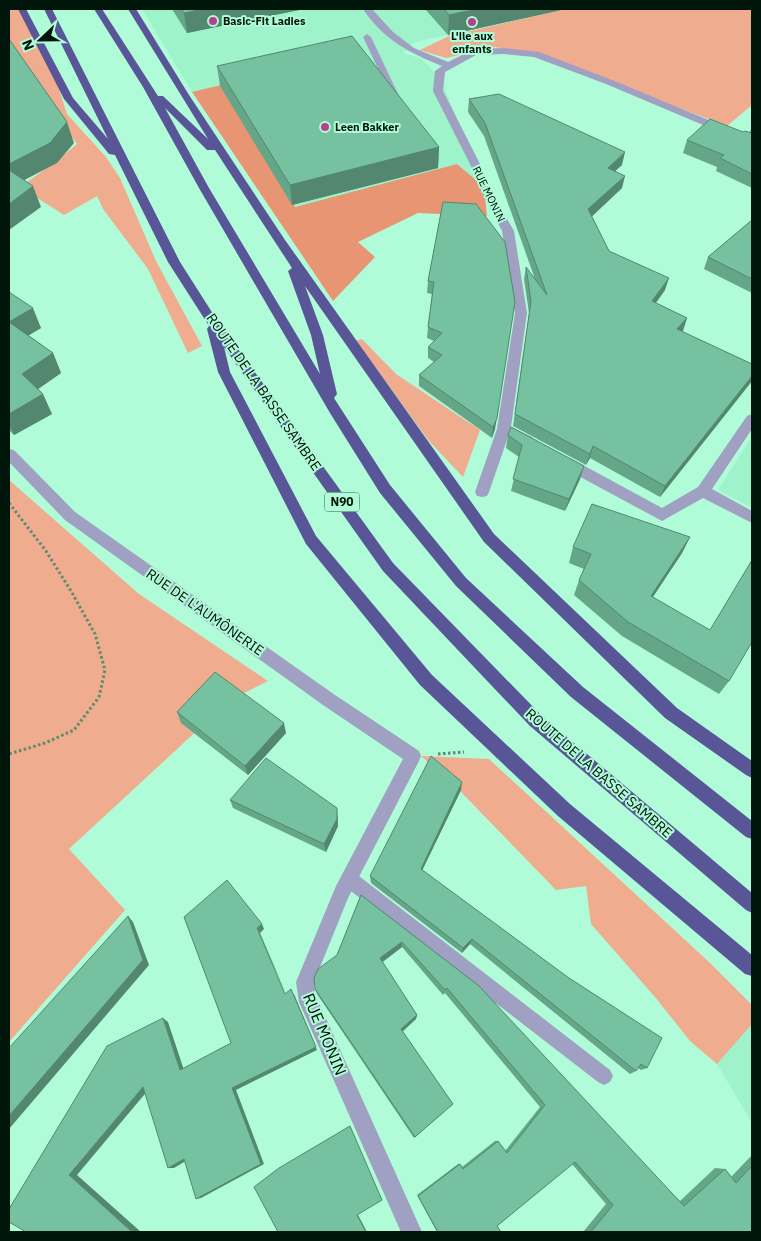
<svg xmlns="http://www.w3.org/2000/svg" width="761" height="1241" font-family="'IBM Plex Sans',sans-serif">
	<rect width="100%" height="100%" fill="#b0fcd8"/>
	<path fill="#9ef3cb" d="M142 9H565L415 42 403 53 422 59 441 79 484 187 457 164 295 207 222 86 192 92Z
		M752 436V508L718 490Z
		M752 1024V1123L717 1064Z"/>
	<path fill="#f0ac8f" d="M9 9H19L51 64 67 114 106 157 120 178 156 261 202 346 188 353 148 269 103 209 97 196 64 215 20 187 54 163 77 144 9 50Z
		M565 9H752V105L727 126 536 54 495 47 446 58 420 50 449 36Z
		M362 339 396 374 480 430 463 477 429 441 356 341Z
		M9 480 139 594 268 681 230 700 69 849 125 910 9 1042Z
		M421 756 489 759 709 962 752 1005V1024L717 1064 690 1041 655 997 591 924 586 886 556 890 460 791Z"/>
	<path fill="#e79573" d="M221 85 295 207 457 164 484 187 487 216 418 213 358 242 375 257 333 301 192 92Z"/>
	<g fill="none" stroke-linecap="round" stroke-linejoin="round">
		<path stroke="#5a8b74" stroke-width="3" stroke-dasharray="2.5 2.5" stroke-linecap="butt" d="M9 503 46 551 71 591 95 634 105 670 99 697 74 730 45 743 9 754
			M438 754 464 752"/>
		<path fill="#9fa0c2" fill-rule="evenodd" d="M367 34 371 37 399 96 398 98H392L391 96 363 37Z
			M349 871 355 873 610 1070 613 1076 610 1082 604 1085 598 1082 343 885 341 879 343 873Z"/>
		<path fill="#9fa0c2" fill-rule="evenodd" d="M363 9H372L393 32 414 48 448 62 474 49 504 48 539 52 612 80 752 138V145L748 144 606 84 534 57 504 54 476 55 445 72 443 91 481 166 489 187 514 231 527 313 511 427 532 437 534 441 532 445 527 446 508 437 489 492 487 496 482 497 477 496 475 492 497 429 515 313 502 231 479 187 471 166 433 91 435 71 442 66C409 53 383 39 363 9Z
			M752 414V429L712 489 752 511V523L703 498 662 521 560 466 558 462 560 458 565 457 570 458 662 508 698 487 747 416Z
			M9 449 14 450 75 512 335 695 419 751 421 756 419 761 348 898 314 982 315 994 422 1232H401L299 1002 296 982 336 886 403 759 323 705 65 520 9 462Z"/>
		<path fill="#595697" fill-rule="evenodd" d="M18 9H26L73 98 108 139 44 9H52L180 262 215 317 393 563 542 716 752 893V913L746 910 530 726 383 571 224 347 230 372 316 536 432 675 570 804 752 955V976L745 974 558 816 420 685 306 544 218 372 207 329 209 326 168 262 115 155 109 154 64 99Z
			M94 9H102L158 96H163L208 139 128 9H136L189 95 285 240 494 534 677 708 752 761V778L746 775 665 718 484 542 305 286 323 335 337 394 334 398 390 485 466 578 583 687 752 821V839L746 837 571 697 456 586 380 493 330 413 199 188 143 87ZM165 108 207 150H215L292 268 288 271 311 335 320 374 209 188Z"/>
	</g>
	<path fill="#65a689" d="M172 9H304L187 33Z
		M425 9H566L448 35Z
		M217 66 439 147 438 168 292 205 220 86Z
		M469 99 622 165 615 171 622 188 592 216 609 251 665 290 656 303 687 318 682 332 752 364V381L660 497 590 458 586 465 513 426 529 313 524 279 526 267 535 279 484 136 468 112Z
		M752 126V188L716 171 717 167 683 153 687 140 750 132Z
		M443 202 495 429 492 438 419 386V375L434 362 428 358V347L434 341 427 338 428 327 432 294 427 293 428 281Z
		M752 220V293L704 269 708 257Z
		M9 292 41 328 28 335 53 353 61 373 38 389 52 414 14 435 9 430Z
		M508 435 580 479 565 511 511 491 519 457 506 448Z
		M690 537 682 553 653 597 729 681 719 694 622 636 574 595 579 580 584 569 569 563 573 547Z
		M177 712 286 733 248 775 181 723Z
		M461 790 422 870 647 1068 641 1070 638 1068 636 1071 630 1074 470 944 462 953 371 883 370 876Z
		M230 800 338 816V826L326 852 233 808Z
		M361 895 680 1201 715 1168 725 1169 731 1177 752 1155V1232H583L606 1204 572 1164 497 1226 501 1232H437L417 1195 458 1164H460L462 1167 495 1141H498L505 1151 540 1107 445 993 443 995 402 947 382 962 417 1015 416 1019 402 1031 453 1104 414 1138 317 994 315 989 337 955Z"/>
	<path fill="#53876f" d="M204 9H304L187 33 184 13Z
		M477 9H566L448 35 449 15Z
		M67 122 74 143 57 163 11 187 9 180V164Z
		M439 147 438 168 292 205 290 185Z
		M625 152 622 165 605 180 608 168Z
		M625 176 622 188 586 222 588 209Z
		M33 186 41 207 9 230V204Z
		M669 278 665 290 648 313 652 301Z
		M33 308 41 328 18 342 9 322Z
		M687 318 683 331 673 342 677 329Z
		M53 353 61 373 31 394 22 374Z
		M752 376V381L660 497 665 486Z
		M43 394 52 414 14 435 9 424V414Z
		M497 418 495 429 492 438 493 427Z
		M593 446 590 458 586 465 590 454Z
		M584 466 580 479 565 511 569 499Z
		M690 537 682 553 644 610 651 596Z
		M284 723 286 733 248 775 245 766Z
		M462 782 461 790 420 875 421 869Z
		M337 808 338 826 326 852 324 844Z
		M128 916 133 922 149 965 9 1129V1116Z
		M262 924 264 929 260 933 288 998 257 928Z
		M472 939 470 944 462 953 463 948Z
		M402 942V947L380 964V958Z
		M294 994 317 1050 236 1090 264 1164 201 1198 196 1199 232 1088Z
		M417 1015 416 1019 401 1033V1029Z
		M163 1018 168 1022 185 1073 180 1070Z
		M143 1087 149 1089 77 1175 141 1232H132L69 1175Z
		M184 1159H189L174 1168H168Z
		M357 1213 367 1232H366L357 1215Z"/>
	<path fill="#76c19f" stroke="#53876f" d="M181 9H204L184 13Z
		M444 9H477L449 15Z
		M352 36 439 147 290 185 217 66Z
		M9 39 67 122 50 143 9 164Z
		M499 94 625 152 608 168 625 176 588 209 609 251 669 278 652 301 687 318 677 329 752 364V376L665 486 593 446 590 454 515 414 531 301 526 267 547 295 485 123 469 99Z
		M710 119 743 132 745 131 752 133V174L720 158 724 155 687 140Z
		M9 170 33 186 9 204Z
		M443 202 476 204 505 242 515 302 497 418 493 427 419 375 442 355 428 347 442 333 428 327 434 282 428 281Z
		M752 220V279L708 257Z
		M9 292 33 308 9 322 53 353 22 374 43 394 9 414Z
		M511 427 584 466 569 499 513 479 522 445 508 435Z
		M592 504 690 537 651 596 710 630 752 560V642L729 681 628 622 579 580 591 554 573 547Z
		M215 672 284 723 245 766 177 712Z
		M431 756 462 782 421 869 569 978 662 1038 647 1068 641 1064 636 1071 472 939 463 948 370 876Z
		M266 758 337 808V819L324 844 230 800Z
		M227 880 262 924 257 928 285 994 291 989 316 1047 232 1088 261 1164 196 1199 184 1159 168 1168 143 1087 69 1175 132 1232H26L9 1222V1209L107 1046 163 1018 180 1070 231 1043 184 917Z
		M361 895 479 986 684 1206 725 1169 736 1183 752 1166V1232H591L613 1205 575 1162 497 1226 501 1232H438L418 1196 460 1164 463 1169 498 1141 507 1153 545 1105 447 988 445 990 402 942 380 958 417 1015 401 1029 453 1104 415 1137 315 989 314 978 318 969 337 955Z
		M128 916 143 960 9 1116V1048Z
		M350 1126 382 1200 357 1215 366 1232H278L254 1187 279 1168Z"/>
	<g fill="#b93e90" stroke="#b0fcd8" stroke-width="2">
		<circle cx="213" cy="21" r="5"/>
		<circle cx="472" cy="22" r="5"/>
		<circle cx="325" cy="127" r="5"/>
	</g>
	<g text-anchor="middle" stroke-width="4" stroke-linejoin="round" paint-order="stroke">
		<g font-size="11" font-weight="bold" fill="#00160b" stroke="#b0fcd8" text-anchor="start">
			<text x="223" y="25">Basic-Fit Ladies</text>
			<text x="472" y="40" text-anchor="middle">L'ile aux<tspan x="472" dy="13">enfants</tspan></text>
			<text x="335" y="131">Leen Bakker</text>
		</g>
		<g font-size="11" fill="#00160b" stroke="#b0fcd8">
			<text transform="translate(489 194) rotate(64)" y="4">RUE MONIN</text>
		</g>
		<rect fill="#b0fcd8" stroke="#355b48" stroke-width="1" x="324.5" y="492.5" width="35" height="19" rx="4"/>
		<g font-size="12" font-weight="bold" fill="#00160b">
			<text x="342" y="506">N90</text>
		</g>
		<g font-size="14" fill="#00160b" stroke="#b0fcd8">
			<text transform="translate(264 392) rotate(55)" y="5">ROUTE DE LA BASSE SAMBRE</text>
			<text transform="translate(205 612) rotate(35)" y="5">RUE DE L'AUMÔNERIE</text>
			<text transform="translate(599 773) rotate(41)" y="5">ROUTE DE LA BASSE SAMBRE</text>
		</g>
		<g font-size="16" fill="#00160b" stroke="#b0fcd8">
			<text transform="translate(325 1034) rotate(67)" y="6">RUE MONIN</text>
		</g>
	</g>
	<rect width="761" height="1241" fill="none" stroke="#00160b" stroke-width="20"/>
	<g transform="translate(40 40) rotate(248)" stroke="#b0fcd8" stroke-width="4" paint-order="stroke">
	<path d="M0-4L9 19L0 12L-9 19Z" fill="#00160b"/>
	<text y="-8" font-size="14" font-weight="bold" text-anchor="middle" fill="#00160b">N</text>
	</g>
</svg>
